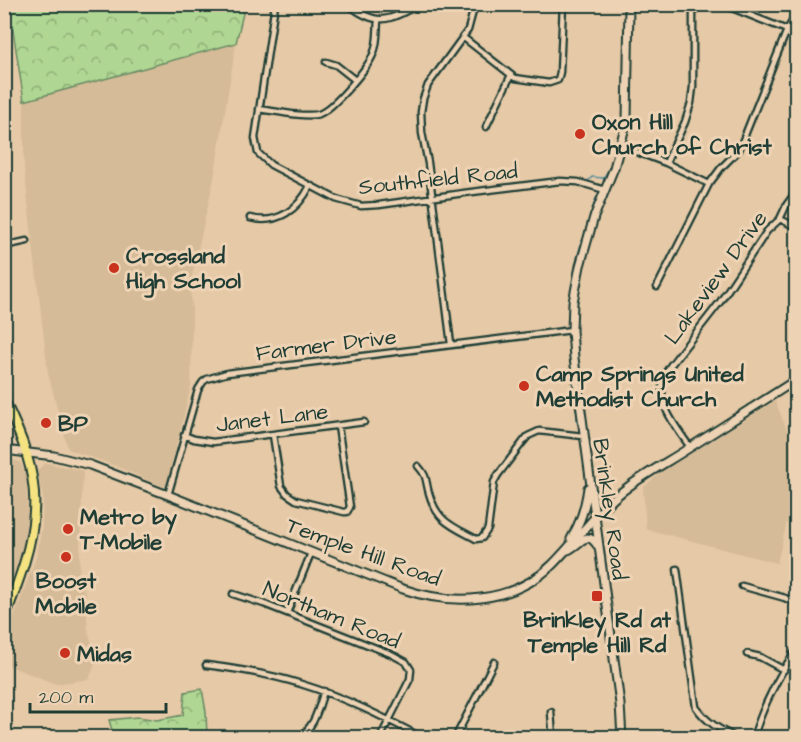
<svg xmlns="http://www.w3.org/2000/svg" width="801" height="742" font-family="'Architects Daughter',sans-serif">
	<defs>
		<pattern id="forest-crowns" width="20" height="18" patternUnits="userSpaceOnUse" patternTransform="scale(1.5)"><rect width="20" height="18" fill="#afd692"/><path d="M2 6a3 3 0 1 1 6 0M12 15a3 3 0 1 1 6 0" fill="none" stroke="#8eaf78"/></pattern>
	</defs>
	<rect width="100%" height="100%" fill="#e6c9a6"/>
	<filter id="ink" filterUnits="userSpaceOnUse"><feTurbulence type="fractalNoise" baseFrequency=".0167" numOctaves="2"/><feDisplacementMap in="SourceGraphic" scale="12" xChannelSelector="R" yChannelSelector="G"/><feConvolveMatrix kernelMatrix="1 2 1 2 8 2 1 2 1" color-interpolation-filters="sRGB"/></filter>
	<g filter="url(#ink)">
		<path fill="#d5bb97" d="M236 43 214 178 190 285 192 310 191 386 166 487 152 482 116 466 68 449 48 373 24 167V101Z
			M775 401 796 452V484L777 563 646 529 643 488 661 472Z
			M4 458 20 462 26 474 28 514 24 545 5 603Z
			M46 463 83 471 79 575 85 592 88 632 97 659 89 679 56 684 4 664 5 642 37 555 42 527 43 498 37 470Z"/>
		<path fill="url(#forest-crowns)" stroke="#678a63" stroke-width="1.5" d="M9 5V4L245 5 236 43 24 101Z
			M202 689 206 712 207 737H114L109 720 138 717 157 720 183 715 185 692Z"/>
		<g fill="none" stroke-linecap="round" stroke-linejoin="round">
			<path stroke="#5a8f9d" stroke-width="1.5" d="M603 179 609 168
				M588 181 592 177 604 178
				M584 236 596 198
				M577 258 582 241
				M573 283 575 268
				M571 297 572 289
				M569 341 577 415V423"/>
			<g stroke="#1f3d34" stroke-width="9">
				<path id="minor" d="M275 4 255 138 258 153 271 165 336 199 361 206 379 205 464 193 560 181 578 182 605 190
					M348 4C377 28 390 20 419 4
					M722 4 787 30
					M464 38 515 78 549 83 558 80 560 72 563 4
					M326 62 336 65 355 80
					M259 109C274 111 306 118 319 114 333 109 370 66 374 52 378 42 377 30 378 20
					M486 127 511 75
					M621 146 666 163 709 184
					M666 163 685 122 691 103 693 87V4
					M250 218C277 225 298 210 310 186
					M780 219 796 227
					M4 246 27 241
					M657 287 709 184 721 168 739 150 787 30 796 15
					M451 344 428 163 422 133 421 112 423 99 428 85 468 30 475 4
					M184 435 194 439 213 442 364 422
					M273 435 281 486 287 494 296 500 344 512H347L350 507 338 426
					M690 447C673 423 649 395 670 366L720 302 767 231 780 219 787 204 796 192
					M418 466C428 477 425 480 429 493 437 522 452 526 476 539L482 538 488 529 494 482 498 475 523 442 528 436 539 431 583 436
					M168 495 198 390 203 382 207 379 227 373 572 330
					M677 569 696 707C706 722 720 730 737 738
					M742 586 785 598 796 604
					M233 594 264 604 391 654 406 662 411 670 410 679 380 738
					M287 613 311 553
					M747 654 760 657 784 670
					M206 665C238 669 270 674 301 684 344 697 383 717 423 738
					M551 712 553 738
					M298 738C315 727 318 709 324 691
					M455 738 494 662
					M753 738C763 707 778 676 796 650"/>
			</g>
			<g stroke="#1f3d34" stroke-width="11">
				<path id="secondary" d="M4 450 54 456 90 465 168 495 403 589C452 606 512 604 552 565 578 539 598 509 628 487 647 473 669 461 689 448 725 425 761 402 796 380
					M571 539C581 521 585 508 588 488
					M568 550C580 545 586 529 597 545
					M622 738 620 704 574 358 572 330 573 302 580 266 594 217 614 168 627 120 629 4"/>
			</g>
			<g stroke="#1f3d34" stroke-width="12">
				<path id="primary" d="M4 400C21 434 37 473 34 512 32 549 17 585 4 620"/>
			</g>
			<use href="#minor" stroke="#edd2b4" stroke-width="4.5"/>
			<use href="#secondary" stroke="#edd2b4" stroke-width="7"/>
			<use href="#primary" stroke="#f5e382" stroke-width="8"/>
		</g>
	</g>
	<g fill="#c8321e" stroke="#edd2b4" stroke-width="2">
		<circle cx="580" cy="134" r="6"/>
		<circle cx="114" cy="268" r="6"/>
		<circle cx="524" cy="386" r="6"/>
		<circle cx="46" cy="423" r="6"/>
		<circle cx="68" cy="529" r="6"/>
		<circle cx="66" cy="557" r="6"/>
		<rect x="591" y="590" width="12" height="12" rx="3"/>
		<circle cx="65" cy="653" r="6"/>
	</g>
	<g text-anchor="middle" stroke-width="6" stroke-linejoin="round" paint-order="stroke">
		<g font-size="22" font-weight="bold" fill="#1f3d34" stroke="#edd2b4" text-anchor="start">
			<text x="592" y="129">Oxon Hill<tspan x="592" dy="25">Church of Christ</tspan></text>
			<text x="126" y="263">Crossland<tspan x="126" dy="25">High School</tspan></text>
			<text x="536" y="381">Camp Springs United<tspan x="536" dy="25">Methodist Church</tspan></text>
			<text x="58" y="431">BP</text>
			<text x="80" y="524">Metro by<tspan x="80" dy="25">T-Mobile</tspan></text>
			<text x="66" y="588" text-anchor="middle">Boost<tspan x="66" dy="25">Mobile</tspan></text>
			<text x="597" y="627" text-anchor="middle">Brinkley Rd at<tspan x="597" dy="25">Temple Hill Rd</tspan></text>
			<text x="77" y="661">Midas</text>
		</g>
		<g font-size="22" fill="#1f3d34" stroke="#edd2b4">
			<text transform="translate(438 178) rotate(-6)" y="8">Southfield Road</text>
			<text transform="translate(715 277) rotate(-54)" y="8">Lakeview Drive</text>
			<text transform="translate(326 344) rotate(-7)" y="8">Farmer Drive</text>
			<text transform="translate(272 417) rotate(-7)" y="8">Janet Lane</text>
			<text transform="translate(611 509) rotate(82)" y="8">Brinkley Road</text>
			<text transform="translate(364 551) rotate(20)" y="8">Temple Hill Road</text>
			<text transform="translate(332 614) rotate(22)" y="8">Northam Road</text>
		</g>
	</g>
	<rect width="801" height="742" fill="none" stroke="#edd2b4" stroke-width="24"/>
	<rect x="12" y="12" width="777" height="718" fill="none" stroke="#1f3d34" stroke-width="2" filter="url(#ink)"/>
	<path d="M30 703v9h136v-9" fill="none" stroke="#1f3d34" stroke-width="3"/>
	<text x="39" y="703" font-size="18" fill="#1f3d34" stroke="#edd2b4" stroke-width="4.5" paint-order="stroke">200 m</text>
</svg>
